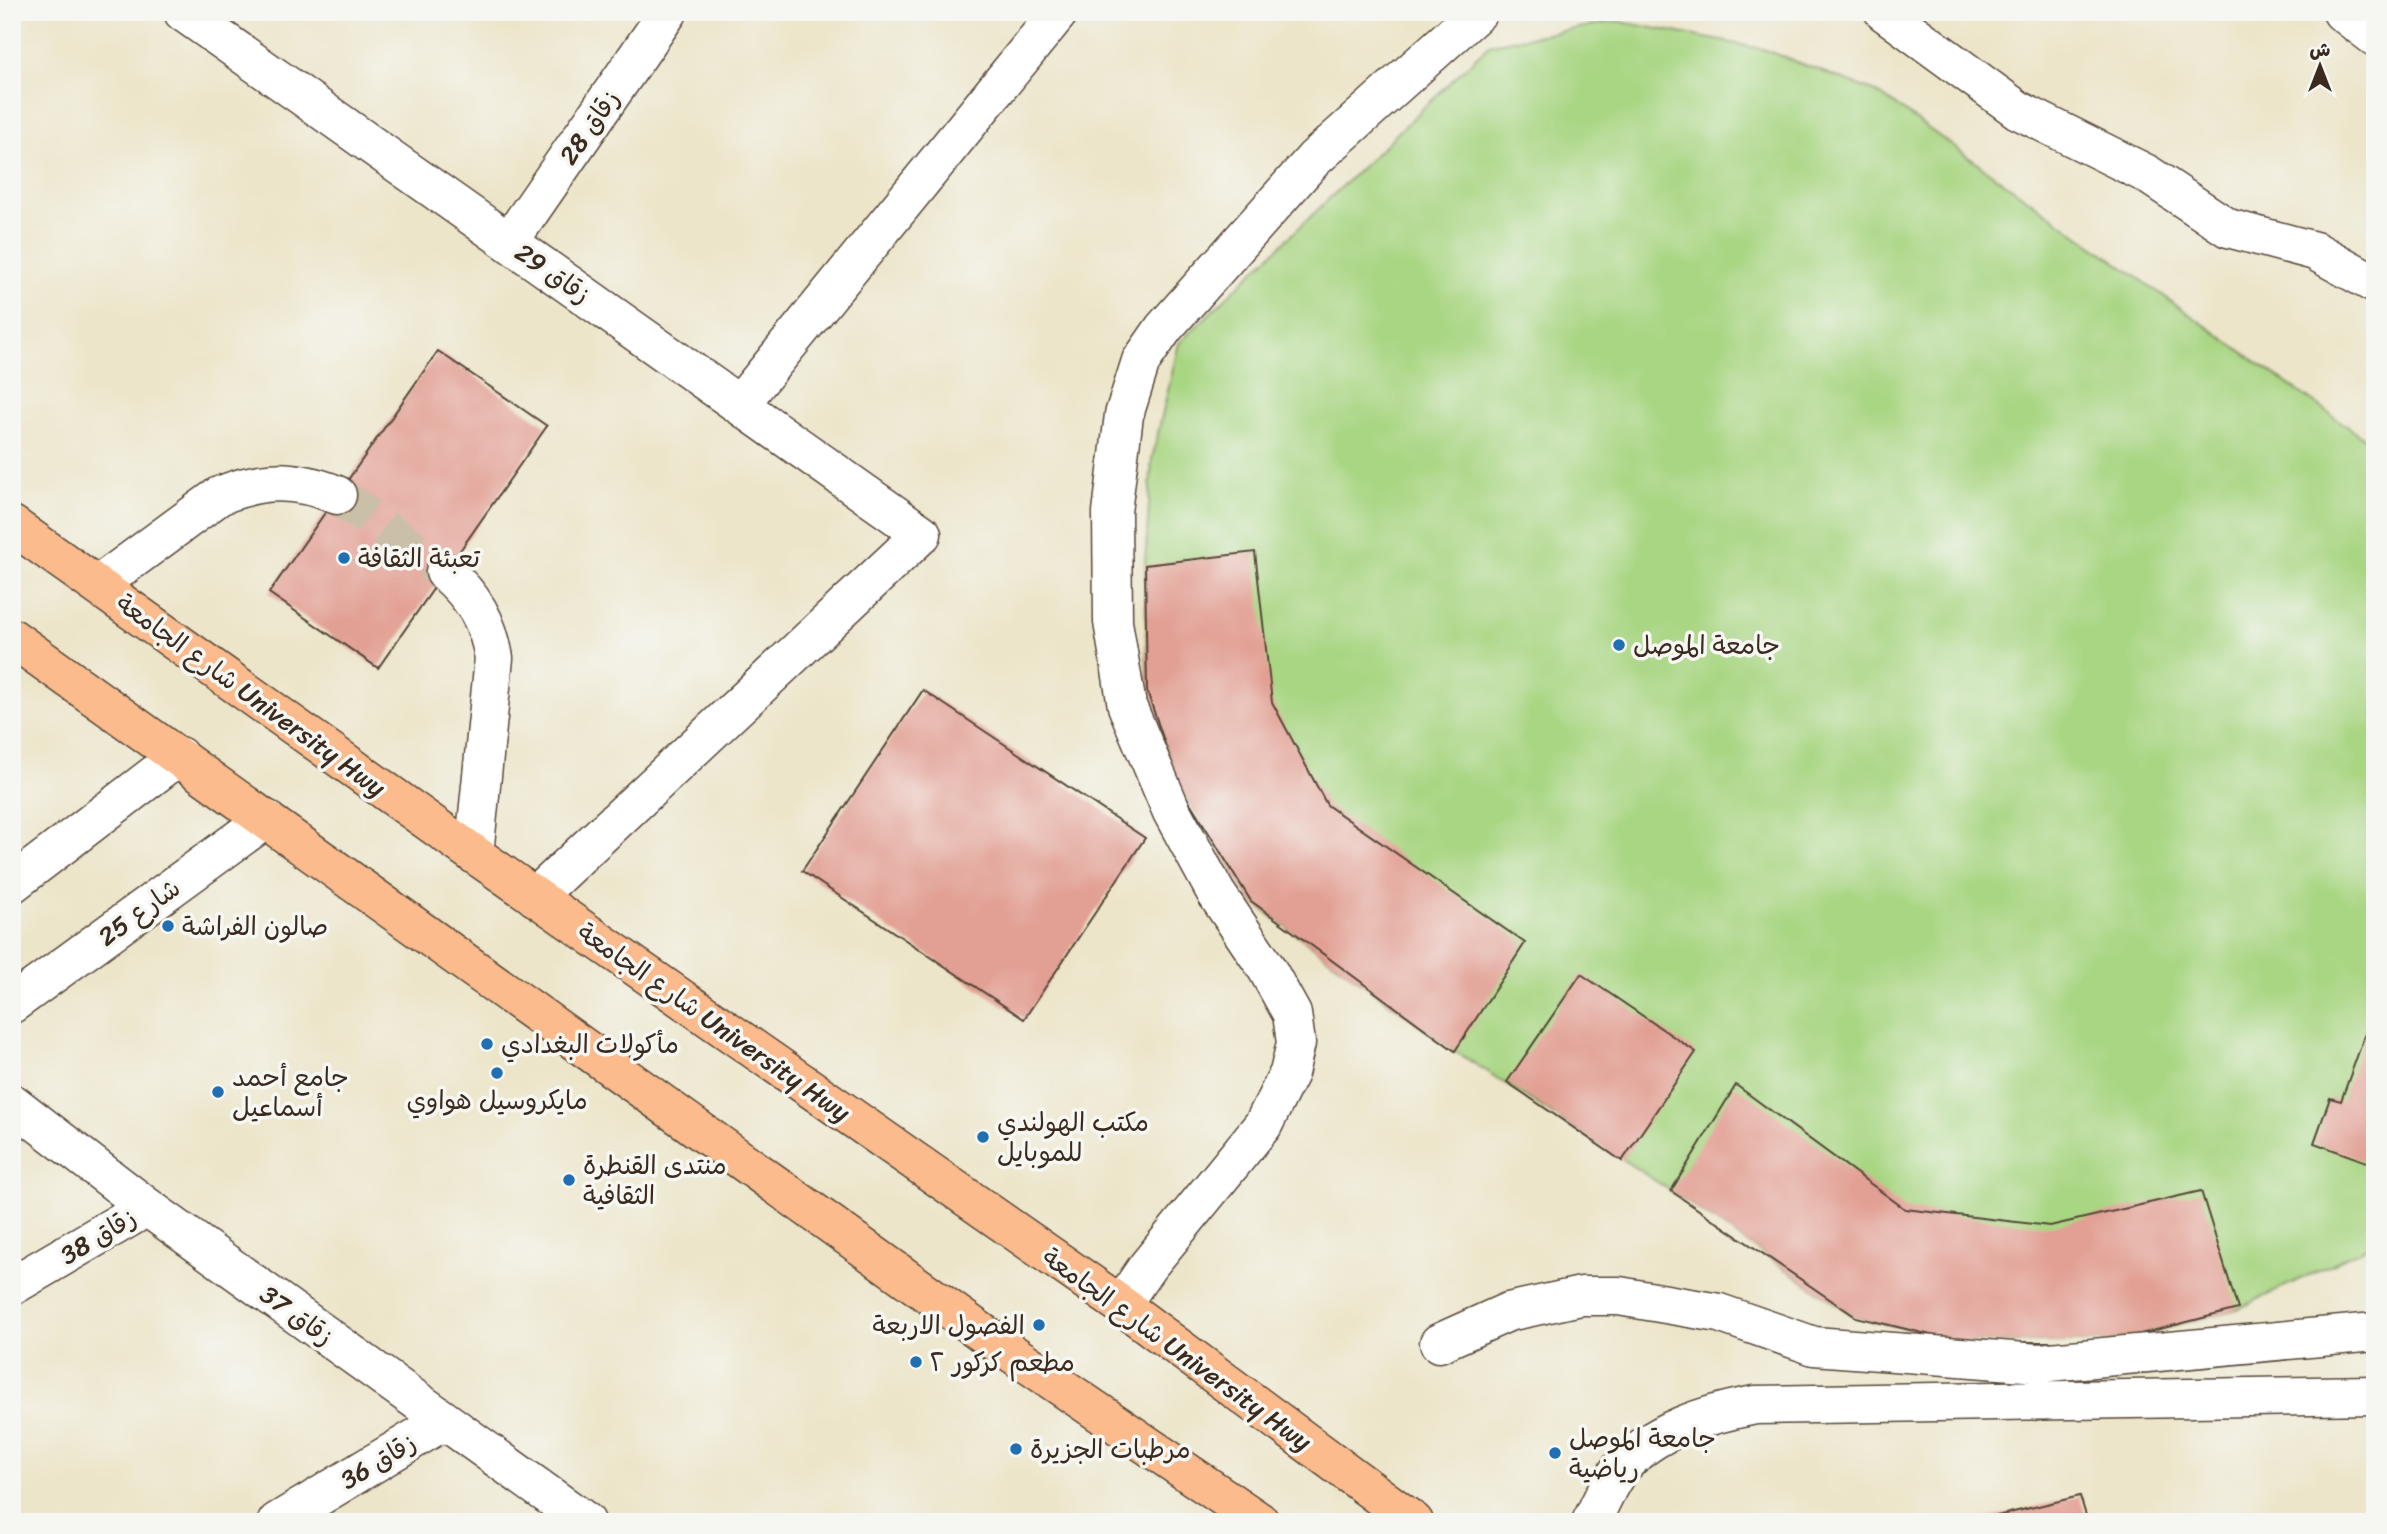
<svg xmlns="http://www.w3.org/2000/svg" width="2387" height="1534" font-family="Sriracha,'Playpen Sans Arabic',sans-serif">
	<rect width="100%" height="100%" fill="#f6f6f2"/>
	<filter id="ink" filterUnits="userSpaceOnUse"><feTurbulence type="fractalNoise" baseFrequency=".0143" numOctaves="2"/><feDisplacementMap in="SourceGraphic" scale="14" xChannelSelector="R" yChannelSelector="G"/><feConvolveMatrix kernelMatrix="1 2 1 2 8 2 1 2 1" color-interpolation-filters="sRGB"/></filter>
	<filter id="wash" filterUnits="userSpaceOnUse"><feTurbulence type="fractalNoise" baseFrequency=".00686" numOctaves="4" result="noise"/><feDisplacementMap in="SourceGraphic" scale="28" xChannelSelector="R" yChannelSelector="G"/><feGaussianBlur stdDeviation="1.57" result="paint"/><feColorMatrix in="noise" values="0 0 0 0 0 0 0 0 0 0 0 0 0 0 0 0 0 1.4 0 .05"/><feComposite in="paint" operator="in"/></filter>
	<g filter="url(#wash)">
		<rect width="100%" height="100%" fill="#ece5c9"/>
		<path fill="#a9d683" stroke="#728050" stroke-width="2" d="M1617 21 1763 49 1878 93 2375 446V1243L2238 1309 2109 1342H1960L1856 1317 1671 1191 1455 1051 1251 901 1179 785 1147 691 1145 565 1152 459 1179 343 1490 44Z"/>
		<g id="blocks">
			<path fill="#e29f93" d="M438 351 547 426 378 668 269 593Z
				M1255 552 1272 702 1327 805 1525 943 1455 1051 1251 901 1179 785 1147 691 1145 565Z
				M923 690 1145 838 1024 1019 802 871Z
				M1581 974 1696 1052 1622 1161 1507 1082Z
				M2368 1026 2375 1029V1165L2314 1143 2330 1098 2341 1101Z
				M1736 1085 1905 1209 2050 1226 2201 1191 2238 1309 2109 1342H1960L1856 1317 1671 1191Z
				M2080 1496 2088 1522H1976V1521Z"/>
		</g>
	</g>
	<g filter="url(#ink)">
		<use href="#blocks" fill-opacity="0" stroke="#564638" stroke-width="2"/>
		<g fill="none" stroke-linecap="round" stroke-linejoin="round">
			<path stroke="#c9c0a7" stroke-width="38" stroke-dasharray="38 19" stroke-linecap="butt" d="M337 495 445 572"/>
			<g stroke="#564638" stroke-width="41">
				<path id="minor" d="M183 12 922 534 535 897
					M1884 12 2018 110 2147 174 2228 228 2315 251 2375 284
					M2342 12 2375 37
					M509 242 668 12
					M739 405 1059 12
					M445 572C473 596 488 621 494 658L474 854
					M98 585 219 496C261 478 295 478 337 495
					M12 884 179 756
					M12 1004 266 819
					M12 1103 147 1207 586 1522
					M12 1286 147 1207
					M1121 1305 1147 1267 1263 1125 1289 1073 1296 1043 1292 1014 1267 969 1216 893 1172 812 1127 706 1113 622 1112 512 1124 415 1141 361 1164 328 1314 159 1478 12
					M1439 1343 1508 1312 1581 1296H1619L1719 1313 1814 1346 2039 1363 2375 1332
					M277 1522 444 1421
					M1591 1522C1600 1505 1608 1484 1620 1469 1652 1430 1708 1414 1755 1405L2375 1395"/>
			</g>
			<g stroke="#564638" stroke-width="41">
				<path id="major" d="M12 525 474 854 1121 1305 1414 1522
					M12 638 991 1339 1260 1522"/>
			</g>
			<use href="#minor" stroke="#fff" stroke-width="38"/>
			<use href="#major" stroke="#fbbb8c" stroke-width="38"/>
		</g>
	</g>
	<g fill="#1f6fb2" stroke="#f6f6f2" stroke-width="2.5">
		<circle cx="344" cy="558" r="7"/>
		<circle cx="1619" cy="645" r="7"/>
		<circle cx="168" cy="926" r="7"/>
		<circle cx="487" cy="1044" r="7"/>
		<circle cx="497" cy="1073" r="7"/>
		<circle cx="218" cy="1092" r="7"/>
		<circle cx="983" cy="1137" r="7"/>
		<circle cx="569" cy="1180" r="7"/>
		<circle cx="1039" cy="1325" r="7"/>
		<circle cx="916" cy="1362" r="7"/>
		<circle cx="1016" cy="1449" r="7"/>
		<circle cx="1555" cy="1453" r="7"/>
	</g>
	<g text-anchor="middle" stroke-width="7" stroke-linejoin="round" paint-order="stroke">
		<g font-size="26" fill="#3b2a1e" stroke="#f6f6f2">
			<text transform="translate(589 127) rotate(-55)" y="9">زقاق 28</text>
			<text transform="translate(553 273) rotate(35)" y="9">زقاق 29</text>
			<text transform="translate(251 695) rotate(36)" y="9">شارع الجامعة University Hwy</text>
			<text transform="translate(139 912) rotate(-36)" y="9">شارع 25</text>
			<text transform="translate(714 1022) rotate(35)" y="9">شارع الجامعة University Hwy</text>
			<text transform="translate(98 1236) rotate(-31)" y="9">زقاق 38</text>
			<text transform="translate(297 1315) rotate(36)" y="9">زقاق 37</text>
			<text transform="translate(1177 1349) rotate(36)" y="9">شارع الجامعة University Hwy</text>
			<text transform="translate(378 1461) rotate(-31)" y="9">زقاق 36</text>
		</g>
		<g font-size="26" fill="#3b2a1e" stroke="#f6f6f2" text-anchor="start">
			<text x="358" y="567">تعبئة الثقافة</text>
			<text x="1633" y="654">جامعة الموصل</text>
			<text x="182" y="935">صالون الفراشة</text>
			<text x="501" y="1053">مأكولات البغدادي</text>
			<text x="232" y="1086">جامع أحمد<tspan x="232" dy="30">أسماعيل</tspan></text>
			<text x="497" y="1109" text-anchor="middle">مايكروسيل هواوي</text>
			<text x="997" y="1131">مكتب الهولندي<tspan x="997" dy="30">للموبايل</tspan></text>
			<text x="583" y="1174">منتدى القنطرة<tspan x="583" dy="30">الثقافية</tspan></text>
			<text x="1025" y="1334" text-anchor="end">الفصول الاربعة</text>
			<text x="930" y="1371">مطعم كركور ٢</text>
			<text x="1569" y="1447">جامعة الموصل<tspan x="1569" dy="30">رياضية</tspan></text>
			<text x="1030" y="1458">مرطبات الجزيرة</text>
		</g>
	</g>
	<rect width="2387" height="1534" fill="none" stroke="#f6f6f2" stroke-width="42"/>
	<g transform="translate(2320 66)" stroke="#f6f6f2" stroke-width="5" paint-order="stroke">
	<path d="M0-5L12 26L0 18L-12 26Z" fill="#3b2a1e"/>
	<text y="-10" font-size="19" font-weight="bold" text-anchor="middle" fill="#3b2a1e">ش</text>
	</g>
</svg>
